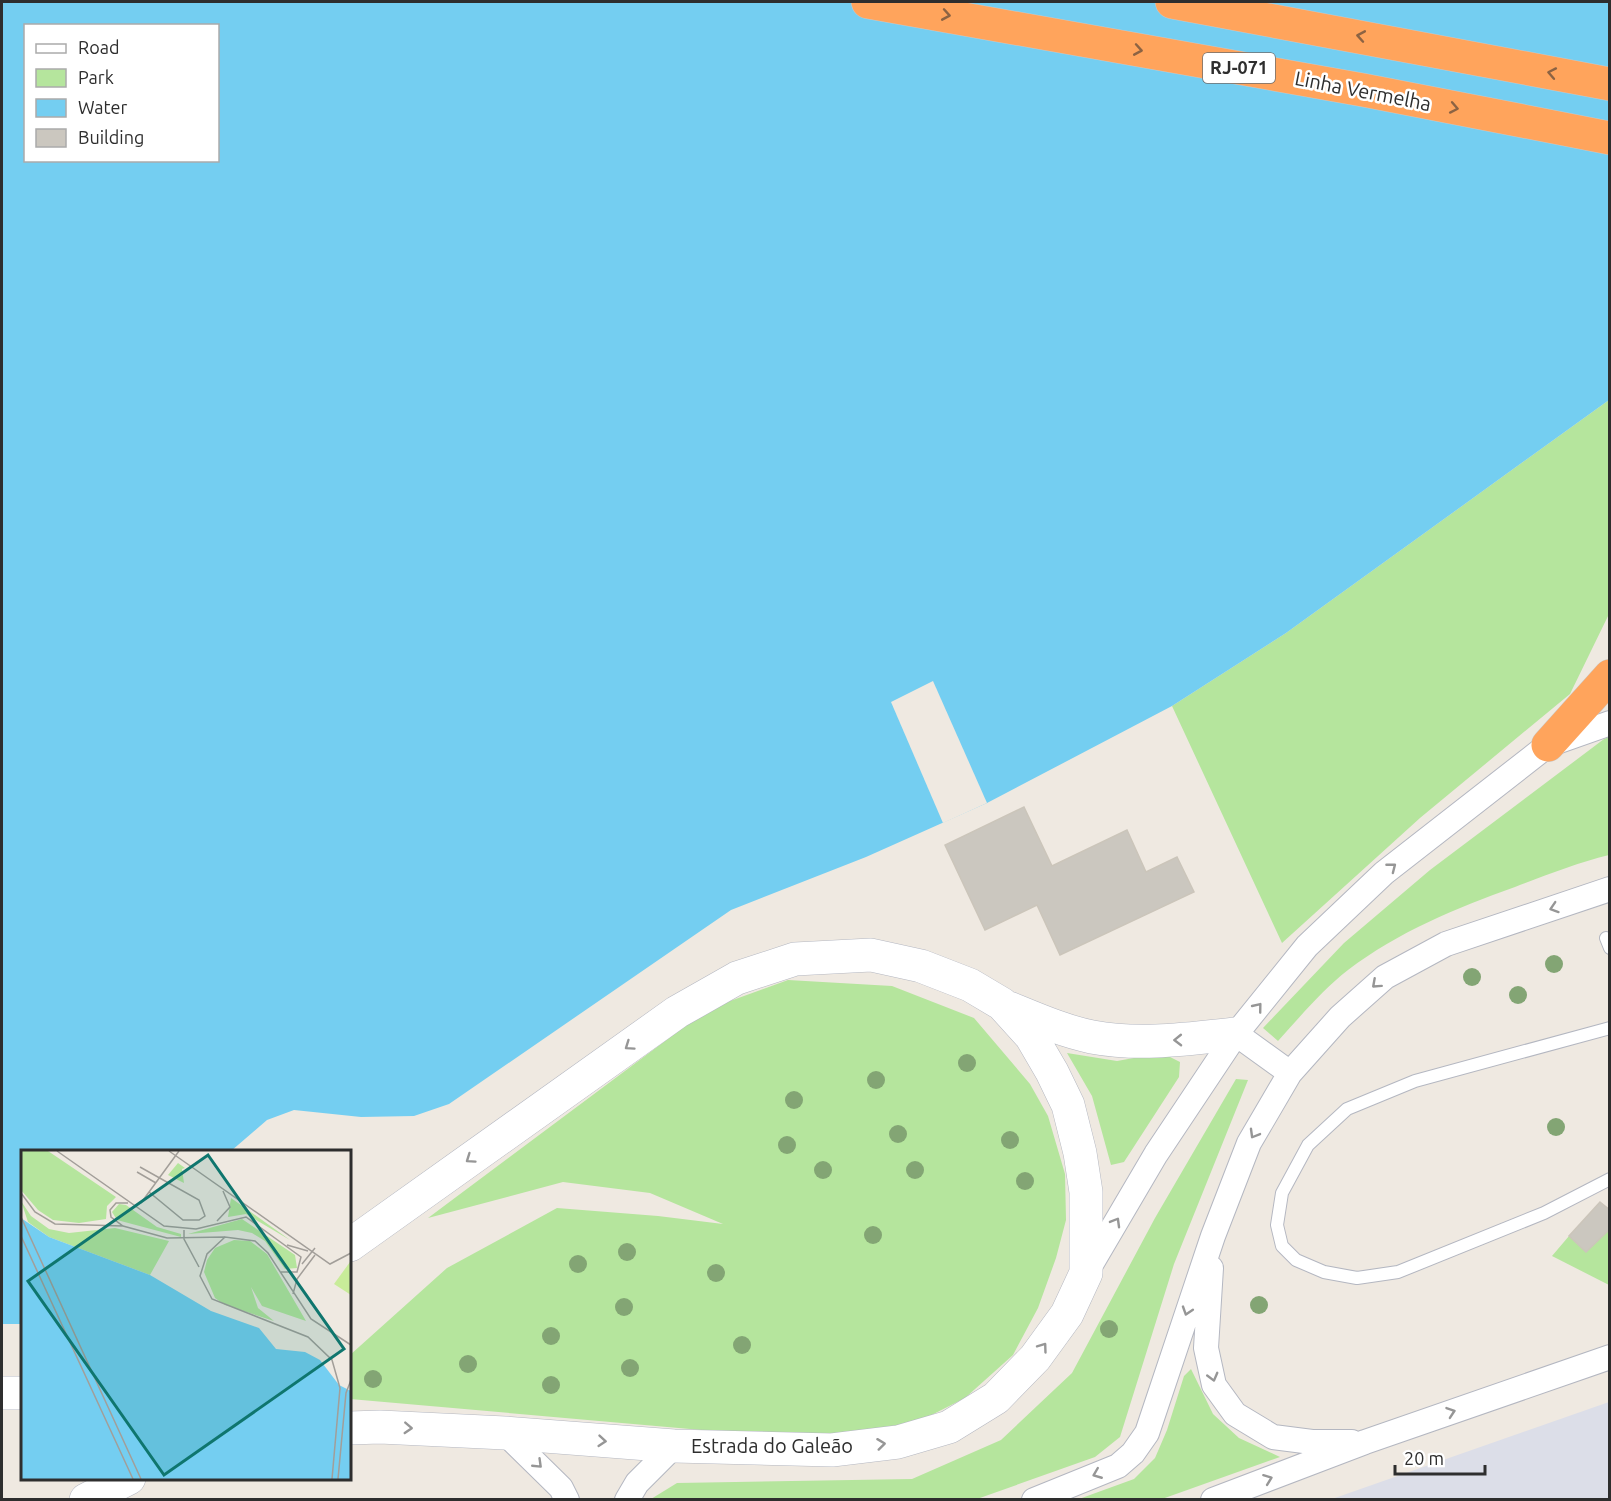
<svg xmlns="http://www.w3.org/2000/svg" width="1611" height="1501" font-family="Ubuntu,sans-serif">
	<rect width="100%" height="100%" fill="#efe9e1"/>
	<path fill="#dcdee8" d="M1609 1402V1499H1332Z"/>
	<path fill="#b5e59d" d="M1609 400V614L1570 694 1420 818 1282 943 1172 706 1286 633Z
		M1609 737V855C1577 863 1546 875 1515 887 1456 908 1398 932 1348 970 1322 990 1300 1017 1278 1041L1263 1028 1344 943 1430 870 1604 739Z
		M788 980 892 986 974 1018 1030 1084 1048 1116 1065 1174 1066 1220 1056 1258 1038 1308 1013 1355 965 1398 906 1428 827 1441 350 1399V1355L447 1268 557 1208 658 1216 723 1224 650 1193 563 1182 428 1218 708 1009Z
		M1067 1053 1117 1061 1162 1053 1180 1062 1179 1077 1124 1162 1111 1165 1092 1096Z
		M1236 1079 1248 1080 1174 1264 1120 1437 1095 1457 977 1499H651L677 1483 912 1479 1001 1440 1072 1373 1155 1218Z
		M1609 1229V1285L1552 1256 1569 1236 1586 1252Z
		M1191 1369 1213 1414 1239 1438 1280 1457 1162 1499H1079L1134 1479 1155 1458 1167 1430 1184 1376Z"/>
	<path fill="#74cef1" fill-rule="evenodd" d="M2 2H1609V400L1286 633 1172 706 987 803 866 857 731 910 449 1104 414 1116 361 1117 294 1110 267 1120 231 1151 22 1152V1324H2ZM26 26H218V160H26Z"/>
	<path fill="#efe9e1" d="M933 681 987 803 943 823 891 702Z"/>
	<path fill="#cbc7bf" stroke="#cbc5ba" stroke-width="1.5" d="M1024 807 1052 866 1127 830 1146 872 1177 857 1194 892 1060 955 1037 905 985 930 945 845Z
		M1600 1202 1610 1210V1229L1586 1252 1569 1236Z"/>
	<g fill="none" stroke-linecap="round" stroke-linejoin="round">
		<g stroke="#b4b7c1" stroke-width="14">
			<path id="lane" d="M1606 938 1610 948
				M1610 1028 1415 1081 1347 1109 1308 1145 1282 1193 1277 1225 1282 1246 1296 1260 1324 1272 1357 1278 1398 1272 1544 1213 1610 1179"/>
		</g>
		<g stroke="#b4b7c1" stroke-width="26">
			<path id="street" d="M1236 1034 1290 1073
				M1211 1268 1206 1348 1214 1385 1235 1414 1273 1437 1312 1442H1352
				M1086 1273 1156 1154 1236 1034 1307 946 1384 873 1548 745 1610 723
				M505 1433 561 1488 567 1500
				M627 1500 637 1483 674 1446
				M1034 1500 1118 1466 1133 1453 1147 1433 1213 1236 1249 1143 1290 1073 1340 1017 1385 977 1446 944 1610 889
				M1213 1500 1365 1442 1610 1357"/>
		</g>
		<g stroke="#b4b7c1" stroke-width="34">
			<path id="secondary" d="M1009 1008C1036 1019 1063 1031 1092 1037 1140 1046 1188 1039 1236 1034
				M350 1245 677 1012 737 978 795 959 871 955 921 966 970 985 1002 1004 1031 1036 1052 1072 1068 1105 1080 1153 1086 1192V1273L1067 1314 1035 1358 996 1398 949 1427 898 1442 832 1450 674 1446 505 1433 380 1427 350 1428
				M2 1393H22
				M86 1500 129 1478"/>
		</g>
		<g stroke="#c9c9c9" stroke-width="34">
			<path id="highway" d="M868 2 1363 90 1610 138
				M1172 2 1610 84
				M1548 745 1610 676"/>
		</g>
		<use href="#lane" stroke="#fff" stroke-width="12"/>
		<use href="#street" stroke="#fff" stroke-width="24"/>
		<use href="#secondary" stroke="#fff" stroke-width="33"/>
		<use href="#highway" stroke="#ffa45c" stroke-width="33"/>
	</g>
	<g fill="#83a574">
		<circle cx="1554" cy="964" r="9"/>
		<circle cx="1472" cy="977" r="9"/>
		<circle cx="1518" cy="995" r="9"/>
		<circle cx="967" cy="1063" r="9"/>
		<circle cx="876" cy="1080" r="9"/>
		<circle cx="794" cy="1100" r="9"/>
		<circle cx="1556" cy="1127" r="9"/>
		<circle cx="898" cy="1134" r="9"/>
		<circle cx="1010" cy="1140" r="9"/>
		<circle cx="787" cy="1145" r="9"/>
		<circle cx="823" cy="1170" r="9"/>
		<circle cx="915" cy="1170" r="9"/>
		<circle cx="1025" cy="1181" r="9"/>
		<circle cx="873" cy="1235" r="9"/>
		<circle cx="627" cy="1252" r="9"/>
		<circle cx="578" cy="1264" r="9"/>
		<circle cx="716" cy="1273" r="9"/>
		<circle cx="1259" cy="1305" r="9"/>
		<circle cx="624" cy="1307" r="9"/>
		<circle cx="1109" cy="1329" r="9"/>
		<circle cx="551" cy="1336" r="9"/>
		<circle cx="742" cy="1345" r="9"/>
		<circle cx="468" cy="1364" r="9"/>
		<circle cx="630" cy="1368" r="9"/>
		<circle cx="373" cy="1379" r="9"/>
		<circle cx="551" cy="1385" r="9"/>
	</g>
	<defs><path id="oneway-chevron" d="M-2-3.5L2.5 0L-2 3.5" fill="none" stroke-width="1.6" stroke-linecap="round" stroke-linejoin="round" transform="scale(1.5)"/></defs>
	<g stroke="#8c6343">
		<use href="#oneway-chevron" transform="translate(946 15) rotate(10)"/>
		<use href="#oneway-chevron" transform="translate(1361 36) rotate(-170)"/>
		<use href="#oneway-chevron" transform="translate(1138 50) rotate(10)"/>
		<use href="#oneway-chevron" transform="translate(1552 73) rotate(-169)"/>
		<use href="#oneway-chevron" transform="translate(1454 108) rotate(11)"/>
	</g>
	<g stroke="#969696">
		<use href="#oneway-chevron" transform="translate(1392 867) rotate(-38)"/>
		<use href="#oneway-chevron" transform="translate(1554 908) rotate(162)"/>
		<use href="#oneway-chevron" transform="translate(1376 984) rotate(138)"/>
		<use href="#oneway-chevron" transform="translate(1258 1007) rotate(-51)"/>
		<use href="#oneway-chevron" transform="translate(1178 1040) rotate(179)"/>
		<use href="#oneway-chevron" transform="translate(629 1046) rotate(145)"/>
		<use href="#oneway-chevron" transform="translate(1254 1134) rotate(120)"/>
		<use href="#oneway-chevron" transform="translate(470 1159) rotate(145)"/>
		<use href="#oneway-chevron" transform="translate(1116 1222) rotate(-60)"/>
		<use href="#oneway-chevron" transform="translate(1187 1311) rotate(108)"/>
		<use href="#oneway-chevron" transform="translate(1043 1347) rotate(-54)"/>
		<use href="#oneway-chevron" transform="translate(1213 1377) rotate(75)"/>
		<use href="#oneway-chevron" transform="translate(1451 1412) rotate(-19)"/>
		<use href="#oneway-chevron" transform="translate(408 1428) rotate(3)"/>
		<use href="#oneway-chevron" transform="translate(602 1441) rotate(5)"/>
		<use href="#oneway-chevron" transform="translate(881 1444) rotate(-7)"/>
		<use href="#oneway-chevron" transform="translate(538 1464) rotate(44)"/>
		<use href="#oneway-chevron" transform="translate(1097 1474) rotate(158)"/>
		<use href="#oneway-chevron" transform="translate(1268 1479) rotate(-21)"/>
	</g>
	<g text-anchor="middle" stroke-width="5" stroke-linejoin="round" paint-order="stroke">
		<rect fill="#fff" stroke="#6d6d6d" stroke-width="1.5" x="1203" y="53" width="72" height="30" rx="4.5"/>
		<g font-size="18" font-weight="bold" fill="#2e2e2e">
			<text x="1239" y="74">RJ-071</text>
		</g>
		<g font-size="20" fill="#2e2e2e" stroke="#fff">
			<text transform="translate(1363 91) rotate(11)" y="7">Linha Vermelha</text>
			<text x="772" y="1453">Estrada do Galeão</text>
		</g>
	</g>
	<g transform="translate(21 1150)">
		<rect width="330" height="330" fill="#efe9e1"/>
		<path d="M0 1H27L95 47 86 56 85 69 58 73 32 70 17 60 0 40ZM157 13 164 18 161 19 163 33 147 25ZM210 48 269 90 225 64 207 67ZM0 51 10 66 28 79 48 83 94 78 148 91 129 125 28 87 7 72ZM98 54 105 55 136 77 160 84V87L96 70 91 62ZM221 69 274 105 276 118 264 119 244 91 231 83 217 80 167 84ZM213 90 229 91 246 104 285 171 241 156 230 137 237 158 253 171 204 155 194 148 183 122 186 110 194 98Z" fill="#b5e59d"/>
		<path d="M329 112 330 113V145L313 134Z" fill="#c8ec99"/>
		<path d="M0 68 28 87 129 125 190 161 238 178 255 199 284 202 299 210 318 235 330 241V329H0Z" fill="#74cef1"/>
		<path fill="none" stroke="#a29e99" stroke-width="1.5" d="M36 1 143 76 175 79 225 67 280 107 276 122H260M148 1 309 114 330 103M119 17 178 50 184 66 178 70H162L128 42M116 22 135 33M0 43 14 62 34 74 102 76M107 53H95L89 60 90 67 102 76 146 88 204 87M120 53 158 1M0 67 120 329M196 71 209 57 202 41M163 80V89L178 117M0 86 112 329M266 95 287 101M281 114 294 98M272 144 276 129 294 105M311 329 319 238 311 210 287 187 191 149 179 126 186 104 204 87 234 91 247 103 290 169 330 195M317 329 325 243 330 230"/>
		<path fill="#0f766e" fill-opacity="0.15" stroke="#0f766e" stroke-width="3" d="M187 5 323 199 143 325 7 131Z"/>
		<rect width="330" height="330" fill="none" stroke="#2e2e2e" stroke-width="3"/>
	</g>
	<rect width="1611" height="1501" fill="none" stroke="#2e2e2e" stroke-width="6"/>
	<rect x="24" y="24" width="195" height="138" fill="#ffffff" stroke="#ababab" stroke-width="1.5"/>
	<rect x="36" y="44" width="30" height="9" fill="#ffffff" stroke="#ababab" stroke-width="1.5"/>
	<text x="78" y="54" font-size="18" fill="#2e2e2e">Road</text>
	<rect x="36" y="69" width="30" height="18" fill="#b5e59d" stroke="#ababab" stroke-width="1.5"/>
	<text x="78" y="84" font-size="18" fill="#2e2e2e">Park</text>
	<rect x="36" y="99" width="30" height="18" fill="#74cef1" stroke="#ababab" stroke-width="1.5"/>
	<text x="78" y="114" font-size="18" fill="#2e2e2e">Water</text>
	<rect x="36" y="129" width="30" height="18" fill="#cbc7bf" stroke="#ababab" stroke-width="1.5"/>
	<text x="78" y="144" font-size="18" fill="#2e2e2e">Building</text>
	<path d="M1395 1465v9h90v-9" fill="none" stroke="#2e2e2e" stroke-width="3"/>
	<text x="1404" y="1465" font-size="18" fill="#2e2e2e" stroke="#ffffff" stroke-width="4.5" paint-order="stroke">20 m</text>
</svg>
